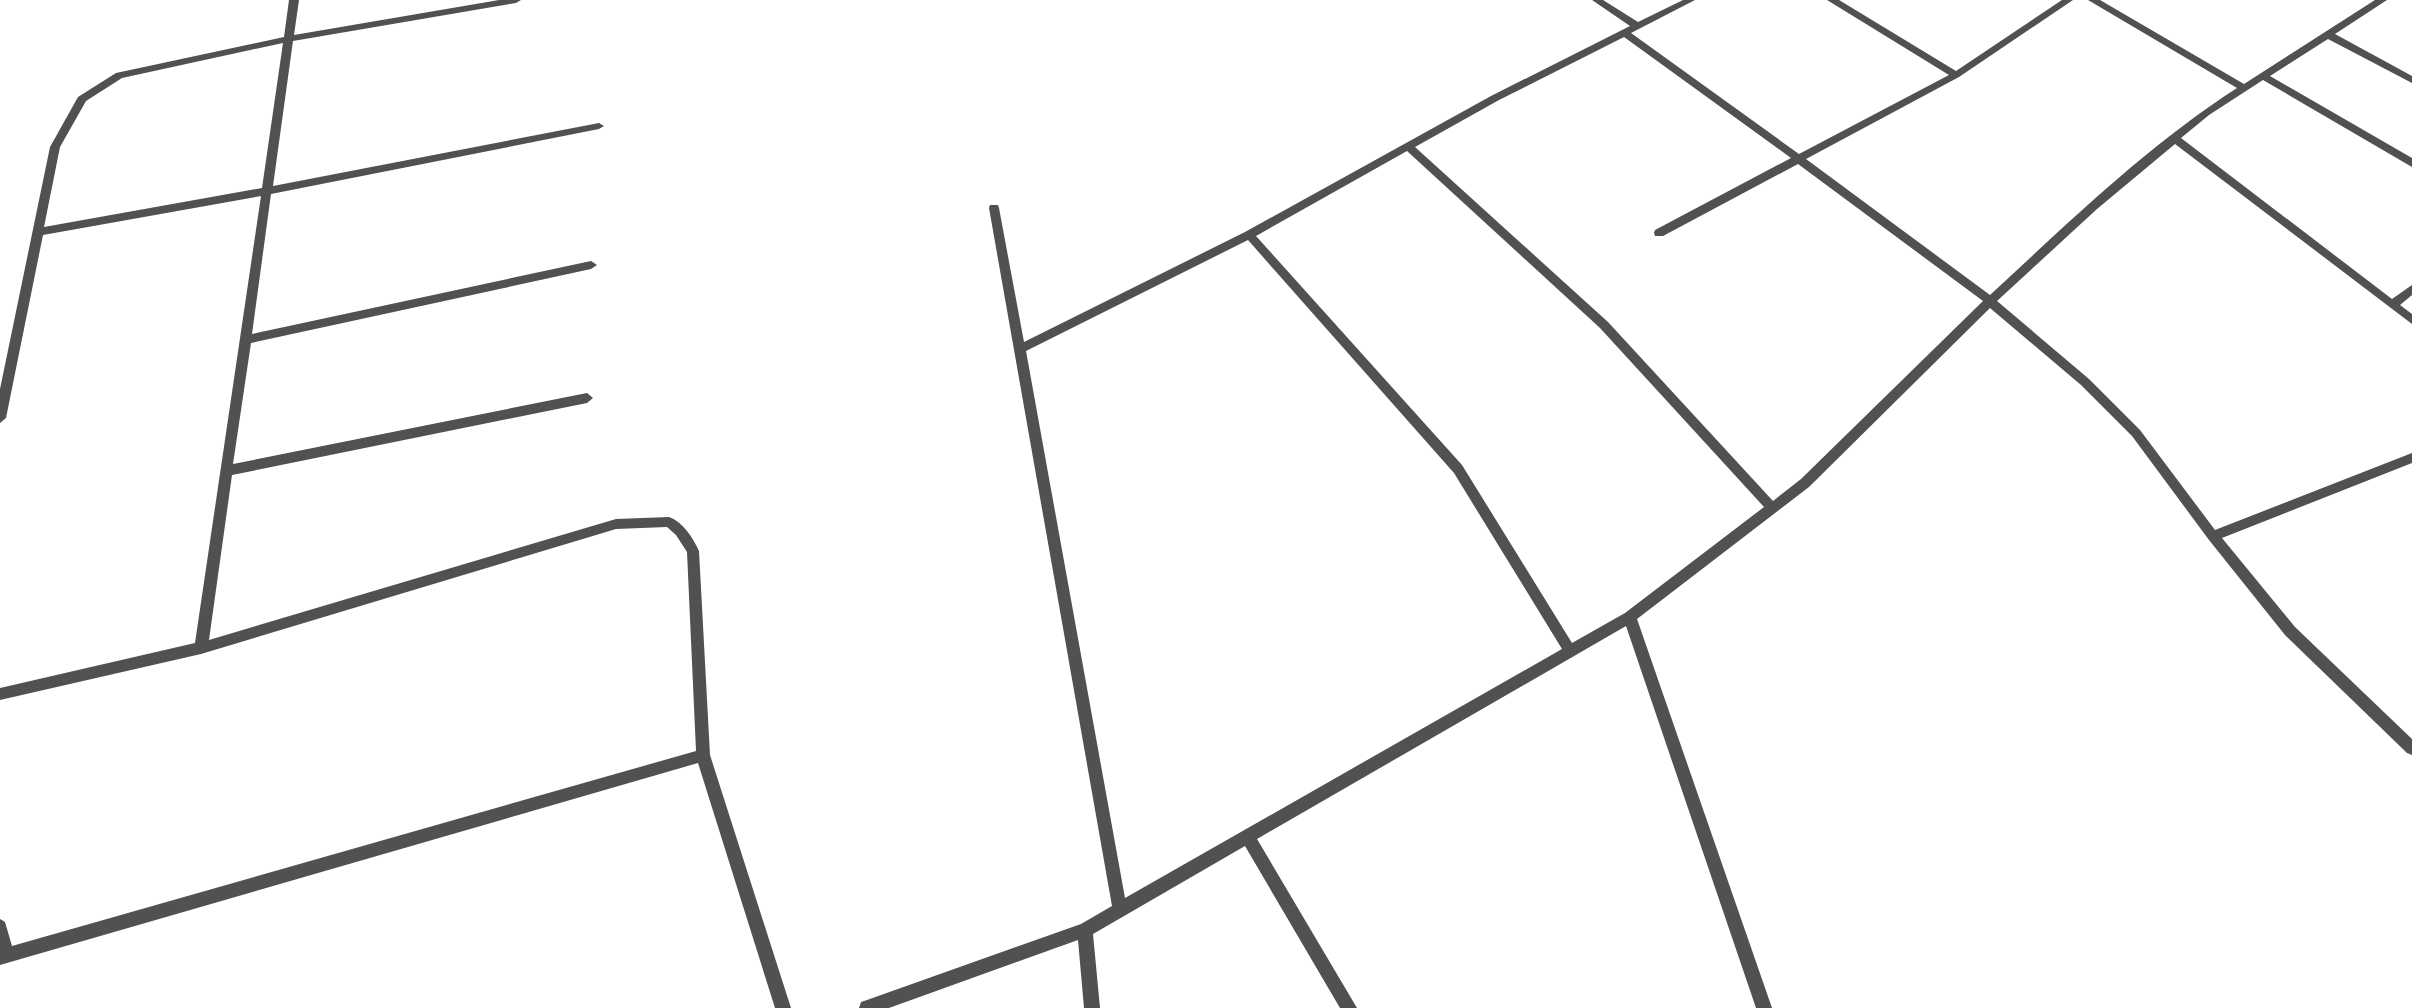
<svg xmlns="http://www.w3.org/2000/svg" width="2412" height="1008" font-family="Lato,sans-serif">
	<rect width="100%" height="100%" fill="#fff"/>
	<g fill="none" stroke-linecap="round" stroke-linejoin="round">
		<path fill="#515151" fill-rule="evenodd" d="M289 0H299L294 35 499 0H521L516 3 293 41 273 186 599 123 604 126 599 129 271 194 252 334 591 261 597 265 591 269 251 343 233 464 587 393 593 398 587 403 232 475 209 640 616 519 669 517C683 522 693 538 699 551L710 755 791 1008H775L698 763 0 965V919L5 922 12 946 696 751 687 552 676 535 667 527 616 529 201 654 0 700V688L195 643 261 196 43 235 6 418 0 423V389L50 147 78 97 116 73 284 37ZM283 43 262 188 44 227 60 147 86 101 122 78Z
			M1592 0H1603L1638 22 1683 0H1695L1631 33 1799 154 1949 75 1827 0H1839L1956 71 2062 0H2073L1959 77 1806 159 1990 295C2068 223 2147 146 2237 88L2088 0H2100L2244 84 2375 0H2387L2335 34 2412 76V83L2328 39 2270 76 2412 158V167L2263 80 2209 115 2181 138 2392 299 2412 285V295L2400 305 2412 314V324L2175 144 2097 209 1997 301 2089 379 2140 430 2215 530 2412 453V463L2222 538 2295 627 2412 739V755L2407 753 2285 635 2209 540 2132 436 2081 385 1990 308 1809 487 1637 619 1772 1008H1756L1626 626 1257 839 1357 1008H1340L1245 846 1093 934 1100 1008H1084L1078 940 889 1008H859L861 1002 867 1000 1081 924 1112 906 989 208 990 205H998L999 208 1024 342 1245 232 1491 96 1630 26ZM1624 37 1791 158 1655 230 1654 233 1655 236H1663L1798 164 1983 301 1801 479 1773 501 1608 322 1415 147 1499 100ZM1407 151 1600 328 1764 507 1625 613 1572 643 1462 465 1256 236ZM1248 240 1454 473 1562 649 1125 898 1026 351Z"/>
	</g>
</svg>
